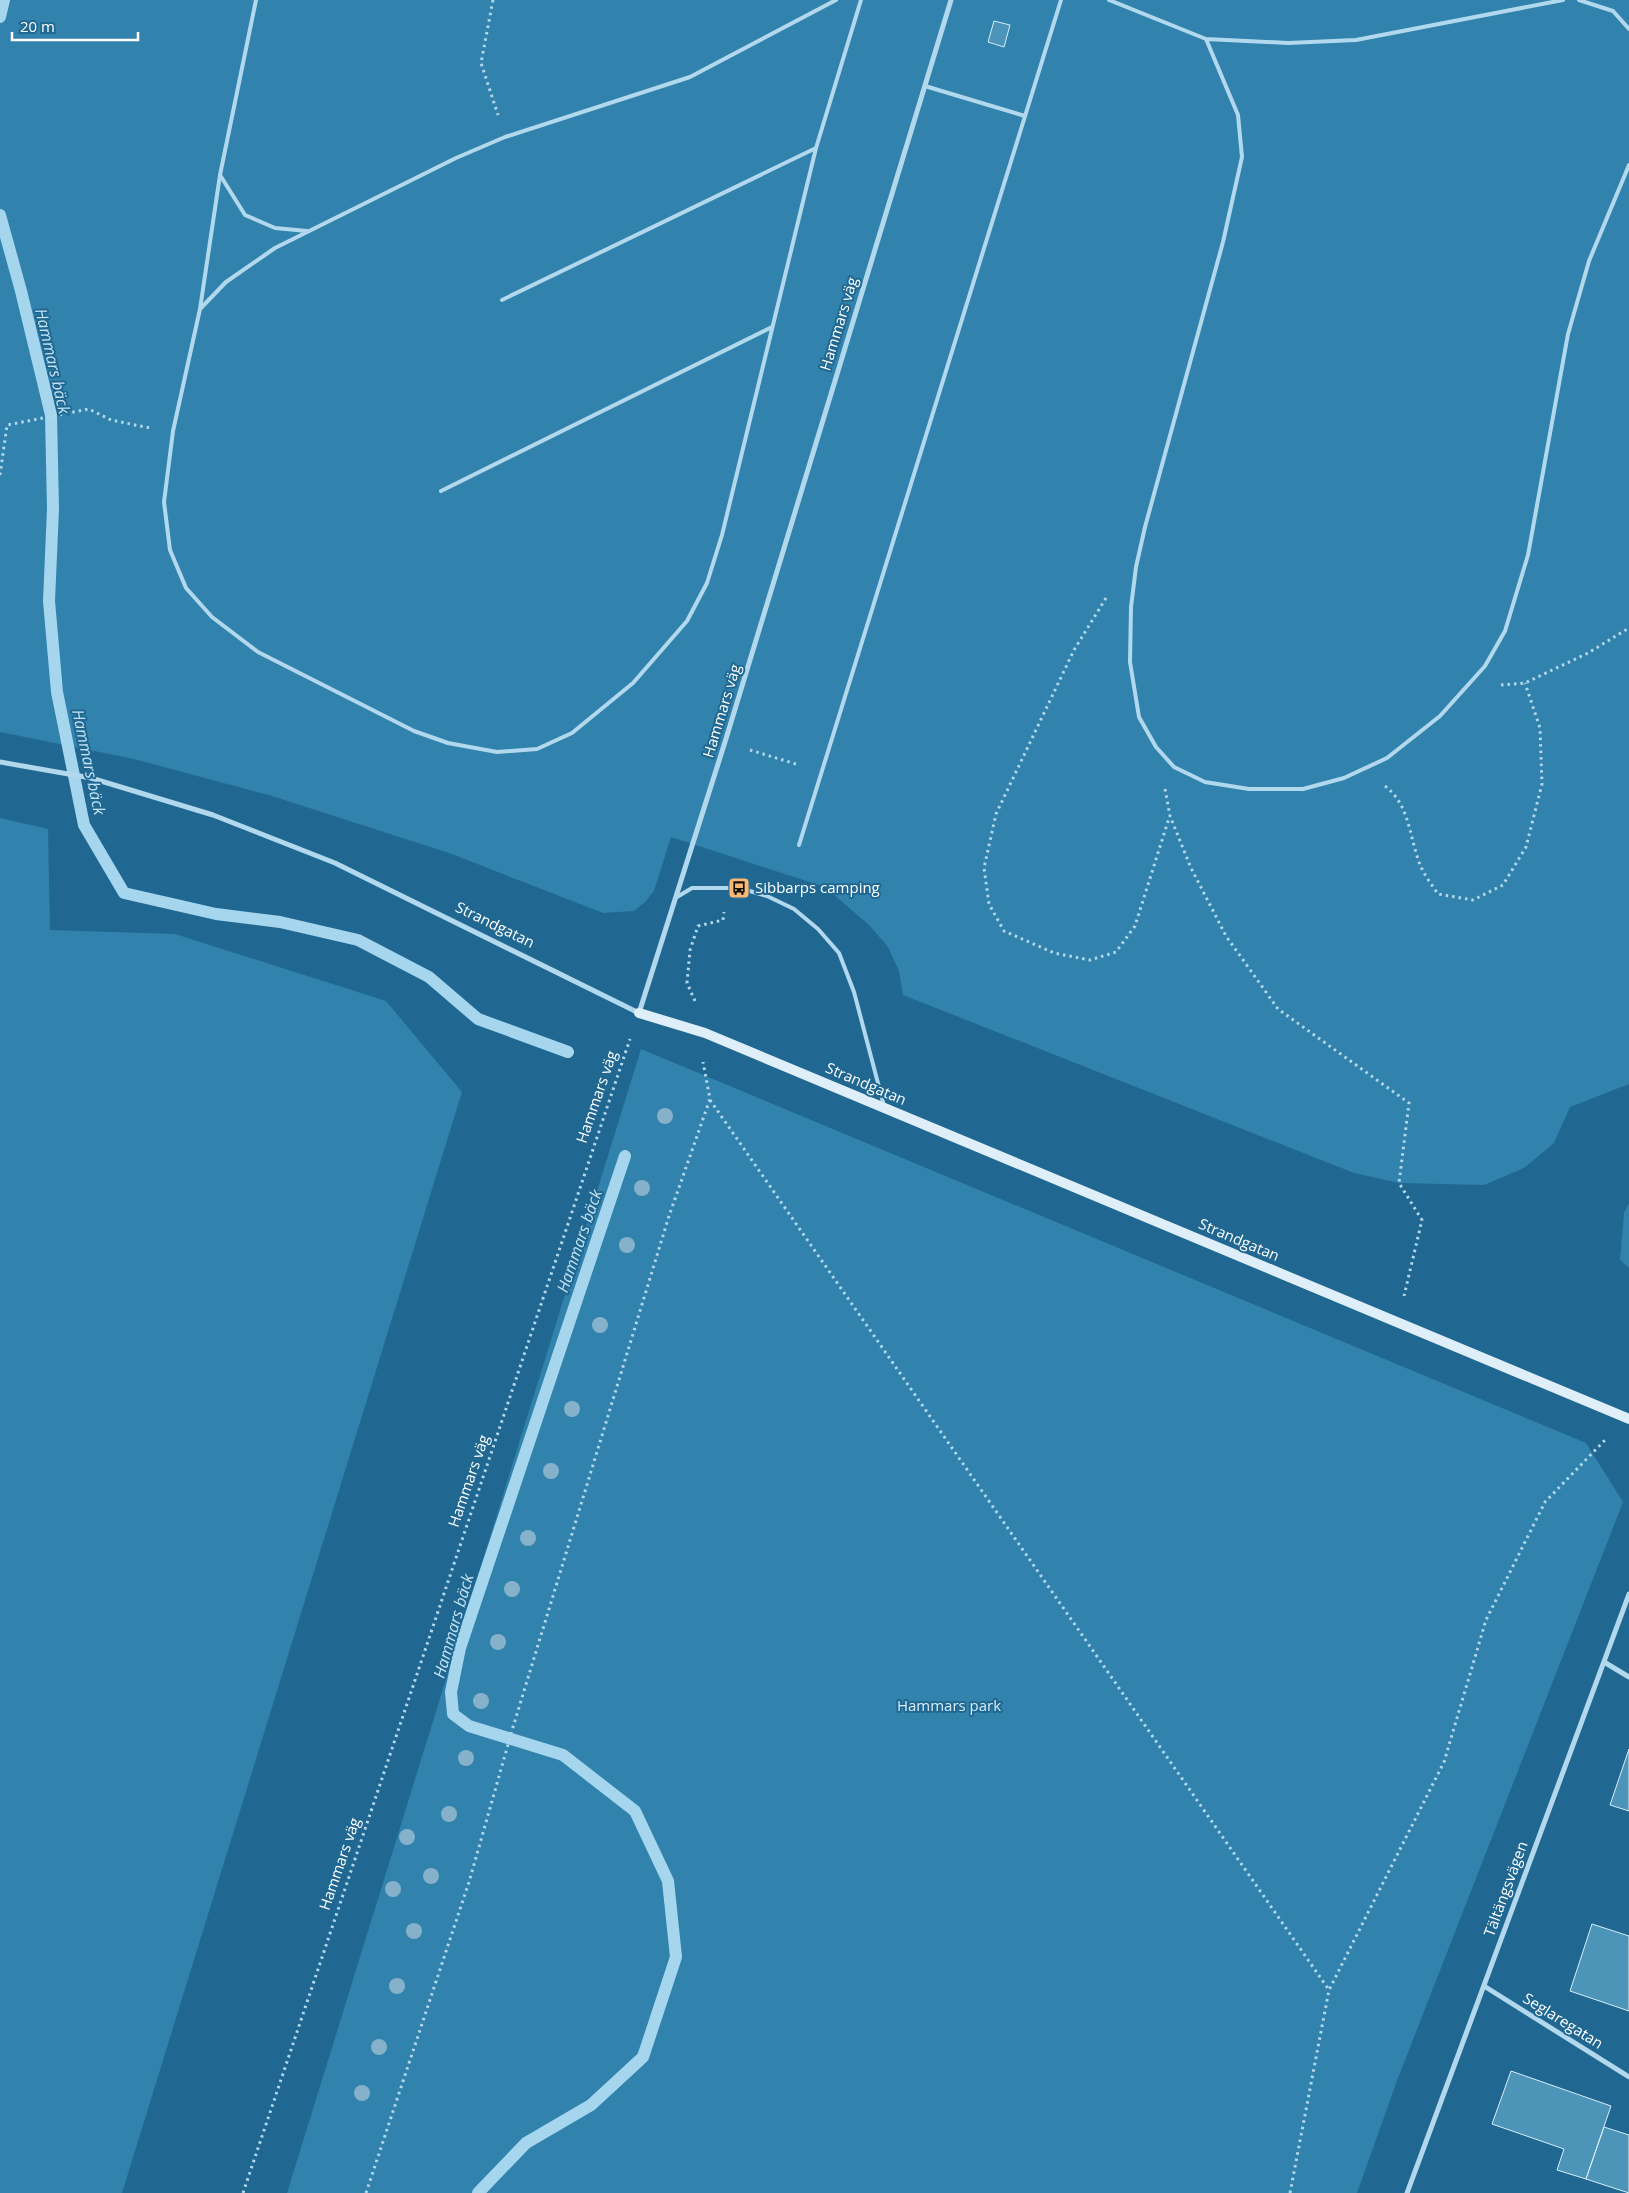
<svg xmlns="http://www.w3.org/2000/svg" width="1629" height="2193" font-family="'Open Sans',sans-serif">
	<rect width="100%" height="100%" fill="#206891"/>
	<path fill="#3182ac" d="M0 0H1629V1084L1570 1107 1554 1143 1524 1168 1484 1185 1399 1183 1354 1173 903 995 899 971 888 947 869 925 825 887 671 837 654 891 645 902 634 911 603 913 452 854 272 796 134 759 0 732Z
		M0 818 48 829 50 930 175 934 386 1001 462 1092 122 2193H0Z
		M641 1049 1586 1443 1623 1502 1398 2078 1357 2193H287Z
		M1629 1203V1268L1620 1260 1624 1213Z"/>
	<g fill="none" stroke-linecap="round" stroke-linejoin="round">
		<path stroke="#a5d6ee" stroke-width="12" d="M0 17 4 0
			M0 215 21 291 51 415 53 509 49 601 57 692 84 825 124 893 216 914 280 922 358 940 429 977 478 1019 568 1052
			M478 2193 526 2143 591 2105 643 2057 676 1957 668 1881 635 1811 563 1755 469 1726 453 1714 451 1692 460 1648 625 1156"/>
	</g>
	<path fill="#4d94b9" stroke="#d7eef9" d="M994 21 1010 25 1004 47 988 42Z
		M1629 1749V1811L1610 1805Z
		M1592 1924 1629 1936V2011L1570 1991Z
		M1511 2071 1611 2106 1586 2179 1557 2170 1564 2149 1492 2124Z
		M1604 2127 1629 2135V2193L1586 2179Z"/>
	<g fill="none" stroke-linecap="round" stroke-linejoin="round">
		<path stroke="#b1d8ed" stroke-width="3" stroke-dasharray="2.5 4" stroke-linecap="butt" d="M493 0 481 63 498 115
			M0 475 7 425 89 409 111 420 150 428
			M1106 598 1074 650 996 814 984 868 989 904 1004 931 1054 953 1090 960 1116 952 1135 926 1169 818
			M1501 685 1525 683 1588 653 1629 628
			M750 750 799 765
			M1385 786C1411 806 1409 839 1421 867 1425 876 1432 885 1438 894L1473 900 1503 885 1526 847 1542 784 1540 728 1525 683
			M1165 789 1170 816 1191 868 1226 936 1278 1009 1409 1103 1399 1183 1422 1220 1404 1296
			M695 1001 687 983 690 950 698 926 723 920 724 912
			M710 1100 1329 1990
			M243 2193 630 1039
			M366 2193 469 1882 513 1727 669 1216 710 1099 703 1062
			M1290 2193 1329 1990 1444 1762 1486 1620 1545 1502 1606 1439"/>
		<path stroke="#b1d8ed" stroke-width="4" d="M256 0 220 175 200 309 173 431 164 502 170 550 186 588 212 617 258 652 414 731 448 743 497 752 537 749 572 733 633 683 687 621 707 583 722 535 816 148 861 0
			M1109 0 1206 39
			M1563 0 1356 40 1288 43 1206 39 1238 115 1242 157 1223 242 1145 527 1136 567 1131 607 1130 662 1139 717 1156 747 1174 767 1205 782 1249 789H1303L1344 778 1387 758 1440 716 1485 666 1505 631 1528 555 1568 334 1589 261 1629 165
			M1579 0 1613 11 1629 29
			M925 86 1025 116
			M220 175 245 215 275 228 307 231
			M502 300 816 148
			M200 309 226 282 275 248 456 158 505 137 690 77 836 0
			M441 491 772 327
			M799 845 1061 0
			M677 897 692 888H739L767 896 794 909 818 929 839 953 854 992 884 1106"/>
		<path stroke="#b1d8ed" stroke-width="5" d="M0 762 91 778 213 815 335 863 639 1013 725 742 951 0
			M1604 1662 1629 1677
			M1484 1986 1629 2077
			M1407 2193 1629 1594"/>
		<path stroke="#deeffa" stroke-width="10" d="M639 1013 705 1033 1629 1419"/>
	</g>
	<g fill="#85b2ca">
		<circle cx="665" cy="1116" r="8"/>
		<circle cx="642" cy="1188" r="8"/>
		<circle cx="627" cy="1245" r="8"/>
		<circle cx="600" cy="1325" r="8"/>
		<circle cx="572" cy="1409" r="8"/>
		<circle cx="551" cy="1471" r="8"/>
		<circle cx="528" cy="1538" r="8"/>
		<circle cx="512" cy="1589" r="8"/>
		<circle cx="498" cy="1642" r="8"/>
		<circle cx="481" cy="1701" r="8"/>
		<circle cx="466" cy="1758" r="8"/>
		<circle cx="449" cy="1814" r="8"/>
		<circle cx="407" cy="1837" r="8"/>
		<circle cx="431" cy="1876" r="8"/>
		<circle cx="393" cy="1889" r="8"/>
		<circle cx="414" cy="1931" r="8"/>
		<circle cx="397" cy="1986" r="8"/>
		<circle cx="379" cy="2047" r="8"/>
		<circle cx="362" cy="2093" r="8"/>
	</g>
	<defs>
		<g id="bus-square" transform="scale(1.125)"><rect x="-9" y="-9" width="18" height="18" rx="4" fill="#fab872" stroke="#206891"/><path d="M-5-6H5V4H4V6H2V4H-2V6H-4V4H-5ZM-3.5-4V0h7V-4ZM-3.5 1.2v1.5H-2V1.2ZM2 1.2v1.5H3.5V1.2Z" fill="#111"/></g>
	</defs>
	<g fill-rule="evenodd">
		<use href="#bus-square" x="739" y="888"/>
	</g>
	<g text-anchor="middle" stroke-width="4" stroke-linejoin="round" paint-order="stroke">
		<g font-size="15" fill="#fff" stroke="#206891">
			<text transform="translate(839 324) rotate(-73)" y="5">Hammars väg</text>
			<text transform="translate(722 711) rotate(-73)" y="5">Hammars väg</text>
			<text transform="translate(495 925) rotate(26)" y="5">Strandgatan</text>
			<text transform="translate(866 1084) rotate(23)" y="5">Strandgatan</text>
			<text transform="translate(597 1097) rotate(-71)" y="5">Hammars väg</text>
			<text transform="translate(1239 1240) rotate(23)" y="5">Strandgatan</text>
			<text transform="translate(469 1481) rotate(-71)" y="5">Hammars väg</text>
			<text transform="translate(340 1864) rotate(-71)" y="5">Hammars väg</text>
			<text transform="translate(1506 1889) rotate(-70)" y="5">Tältängsvägen</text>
			<text transform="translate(1563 2021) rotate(32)" y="5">Seglaregatan</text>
		</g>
		<g font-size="15" fill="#fff" stroke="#206891" text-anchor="start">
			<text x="755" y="893">Sibbarps camping</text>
		</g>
		<g font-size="15" fill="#d7eef9" stroke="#206891">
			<text x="949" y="1711">Hammars park</text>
		</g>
		<g font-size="16" font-style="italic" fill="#c4e4f5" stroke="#206891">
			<text transform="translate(53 361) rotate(77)" y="6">Hammars bäck</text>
			<text transform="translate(89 762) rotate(78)" y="6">Hammars bäck</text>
			<text transform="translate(579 1241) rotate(-71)" y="6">Hammars bäck</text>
			<text transform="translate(453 1626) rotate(-74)" y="6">Hammars bäck</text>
		</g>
	</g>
	<path d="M12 32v8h126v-8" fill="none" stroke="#ffffff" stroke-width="2.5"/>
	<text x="20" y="32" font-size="15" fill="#ffffff" stroke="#206891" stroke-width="4" paint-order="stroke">20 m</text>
</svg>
